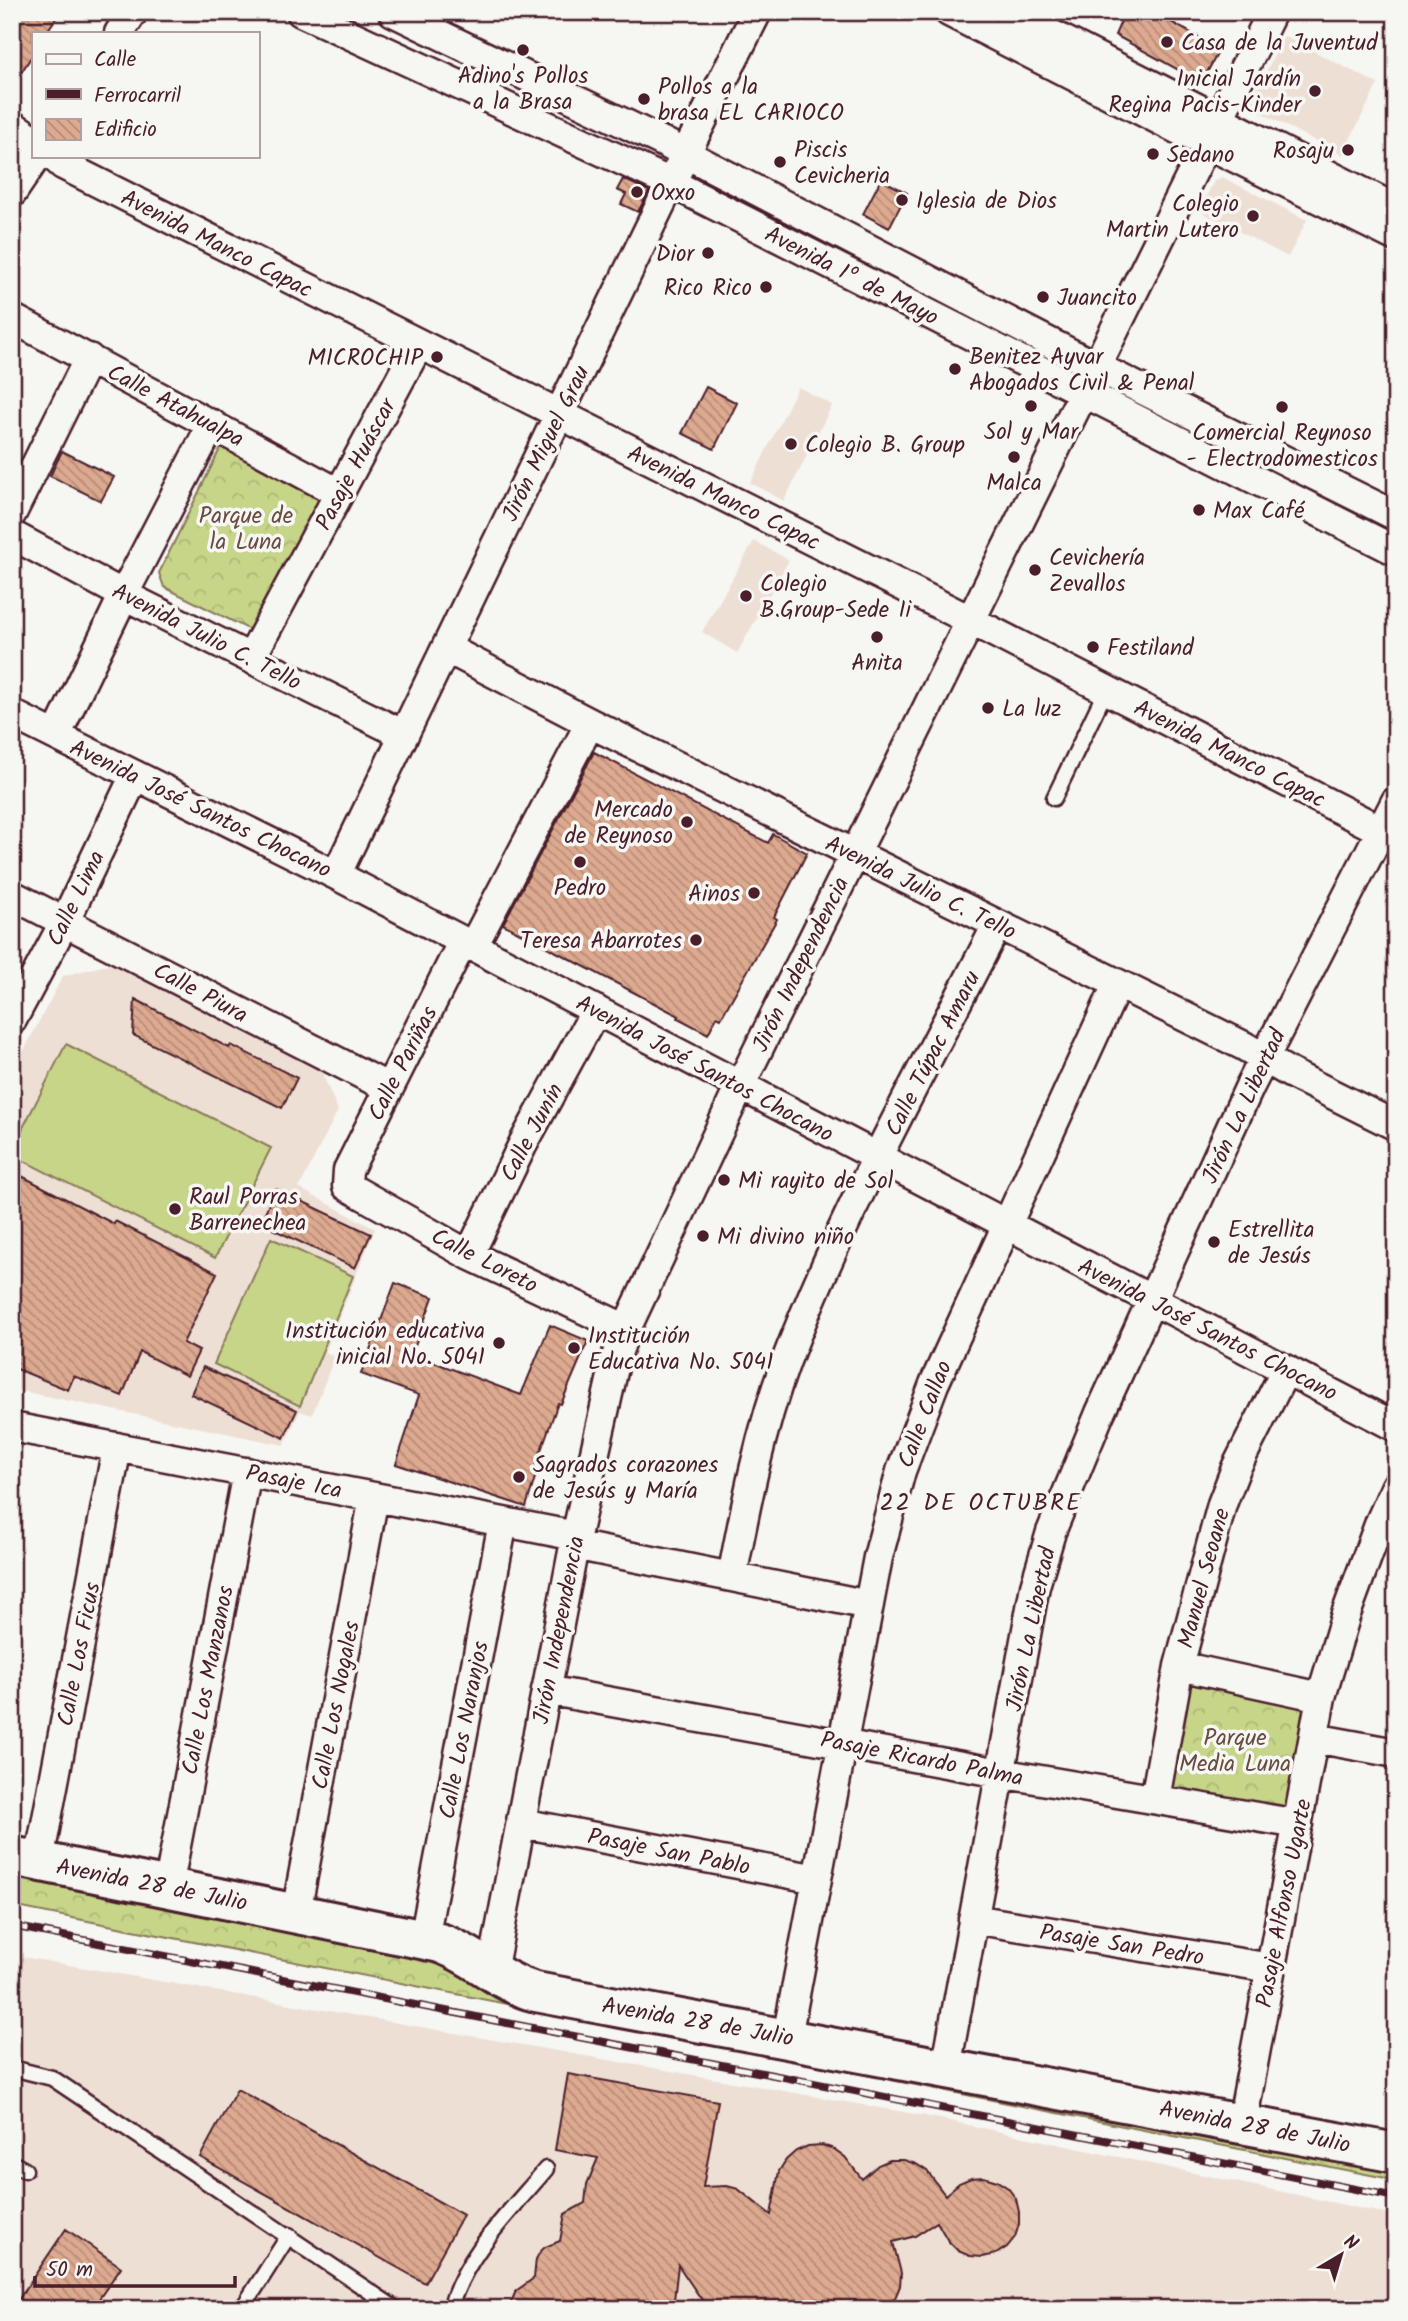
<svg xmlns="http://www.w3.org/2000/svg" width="1408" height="2321" font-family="Kalam,sans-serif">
	<defs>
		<pattern id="forest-crowns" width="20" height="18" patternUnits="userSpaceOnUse" patternTransform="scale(1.75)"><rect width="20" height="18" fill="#c7d589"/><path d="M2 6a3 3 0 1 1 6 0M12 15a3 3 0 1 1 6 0" fill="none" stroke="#acb676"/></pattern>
		<pattern id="building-back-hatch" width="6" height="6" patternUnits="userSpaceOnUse" patternTransform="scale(1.75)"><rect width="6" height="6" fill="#ddaa90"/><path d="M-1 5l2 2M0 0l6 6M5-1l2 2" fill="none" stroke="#b58a76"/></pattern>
	</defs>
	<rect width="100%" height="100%" fill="#f6f6f2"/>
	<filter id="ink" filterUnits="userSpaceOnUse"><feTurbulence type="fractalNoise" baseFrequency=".0143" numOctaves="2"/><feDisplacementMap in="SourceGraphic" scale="14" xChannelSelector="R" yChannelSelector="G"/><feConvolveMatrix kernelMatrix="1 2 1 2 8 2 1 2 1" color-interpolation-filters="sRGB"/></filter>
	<g filter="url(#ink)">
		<path fill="#eedfd5" d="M1284 36 1378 84 1342 155 1256 110 1252 99Z
			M1222 177 1307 220 1288 257 1199 211 1214 181Z
			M798 387 832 405 784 501 750 483Z
			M754 541 789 560 737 653 702 632Z
			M110 964 319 1066 338 1110 299 1188 375 1229 325 1352 335 1356 312 1415 300 1411 284 1445 12 1389V1073L63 976Z
			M12 1955 926 2116 1396 2216V2309H12Z"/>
		<path fill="url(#forest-crowns)" stroke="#887a5a" stroke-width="2" d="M237 445 326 499 261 625 248 629 164 587 159 573 221 447Z
			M1189 1684 1306 1709 1286 1817 1165 1793Z
			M12 1862 454 1953 505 1982 1396 2165V2180L12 1906Z"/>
		<path fill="#c7d589" stroke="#887a5a" stroke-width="2" d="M66 1044 271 1148 215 1258 12 1155V1149Z
			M271 1238 353 1276 300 1406 214 1364Z"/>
		<path fill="url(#building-back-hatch)" stroke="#4a1f2b" stroke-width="2" d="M12 12H60L46 33H33V54L12 87Z
			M1125 12H1153L1220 49 1205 76 1193 78 1115 35Z
			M623 179 649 191 638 212 621 204 626 194 617 190Z
			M881 179 907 193 889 228 863 214Z
			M706 387 737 403 714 449 682 433Z
			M62 451 114 477 101 501 50 476Z
			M594 752 768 843 773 834 807 853 774 917 777 919 760 949 721 1018 717 1016 708 1034 678 1018 679 1016 503 924Z
			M135 999 229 1048 231 1045 297 1078 282 1108 133 1035Z
			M12 1171 114 1224 115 1221 217 1273 183 1343 199 1351 187 1376 140 1352 122 1396 74 1376 68 1390 12 1367Z
			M276 1189 371 1234 355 1268 260 1223Z
			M395 1283 433 1297 412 1354 521 1395 550 1325 588 1341 561 1404 558 1403 535 1467 538 1468 526 1507 396 1464 419 1395 361 1374Z
			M203 1367 297 1410 284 1438 191 1394Z
			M568 2074 718 2101 703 2187 727 2186 738 2189 771 2215 779 2171 786 2160 796 2151 808 2146 822 2145 834 2149 845 2157 862 2179 878 2165 890 2160H904L916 2164 927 2171 945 2195 959 2183 971 2178 984 2177 997 2181 1008 2188 1016 2199 1019 2212V2224L1015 2237 1007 2247 996 2254 983 2257 970 2256 958 2251 948 2241 937 2222 915 2236 893 2242 901 2273 900 2286 895 2298 885 2309H708L678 2265 673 2309H508L516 2291 534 2278 536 2259 540 2252 545 2247 560 2241 565 2214 585 2203 587 2184 598 2158 555 2150Z
			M237 2089 463 2215 425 2283 200 2157Z
			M66 2229 121 2267 92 2309H12Z"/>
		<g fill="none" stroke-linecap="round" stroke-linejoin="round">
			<g stroke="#4a1f2b" stroke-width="19">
				<path id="lane" d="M1054 798 1106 690
					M12 2068 52 2078 396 2309
					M12 2163 25 2170
					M242 2309 289 2235
					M450 2309C465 2254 511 2211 546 2169"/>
			</g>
			<g stroke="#4a1f2b" stroke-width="33">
				<path id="street" d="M301 12 671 183 1396 551
					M393 12 661 141 1095 366 1396 516
					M949 12 1179 130 1396 237
					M1008 12 1396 209
					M119 33 133 12
					M12 125 33 139
					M53 156 63 165 970 620 1396 838
					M12 193 37 156
					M12 318 339 493
					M12 513 89 358
					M12 535 124 595 404 735
					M446 648 590 723 1244 1046 1290 1073 1396 1126
					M251 658 419 344
					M12 714 336 875 1396 1427
					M56 736 129 584 212 424
					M336 875 671 183 757 12
					M12 895 389 1088
					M463 941 348 1170 347 1186 469 1255 626 1329
					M473 946 590 723
					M12 1020 65 921 135 775
					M469 1255 523 1144 596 1010
					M12 1427 576 1536
					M574 1545 869 1605
					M732 1577C746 1504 760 1431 786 1361 844 1210 924 1068 997 925
					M1179 1666 1321 1697
					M546 1690 1000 1773 1298 1824
					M1314 1738 1396 1753
					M1155 1799 1179 1666 1222 1504 1236 1468 1286 1369
					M521 1823 817 1879
					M39 1861 117 1447
					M168 1888 247 1472
					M296 1913 374 1497
					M973 1919 1271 1968
					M424 1939 503 1522
					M492 1972 576 1536 617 1354 626 1329 740 1086 1272 12
					M787 2037 878 1557 901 1471 934 1384 1117 985
					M946 2068 1035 1586 1051 1532 1100 1413 1250 1086 1396 801
					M1242 2124 1321 1697 1346 1614 1380 1522 1396 1486"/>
			</g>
			<g stroke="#4a1f2b" stroke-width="44">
				<path id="secondary" d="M12 1856 440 1943C475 1955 500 1983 536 1992L1396 2153"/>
			</g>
			<use href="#lane" stroke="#f6f6f2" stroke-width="14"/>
			<use href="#street" stroke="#f6f6f2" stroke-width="28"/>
			<use href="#secondary" stroke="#f6f6f2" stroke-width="38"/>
			<g stroke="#4a1f2b" stroke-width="8">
				<path id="rail" d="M12 1926 1396 2197"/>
			</g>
			<use href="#rail" stroke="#f6f6f2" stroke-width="5" stroke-dasharray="16" stroke-linecap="butt"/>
		</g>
	</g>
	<g fill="#4a1f2b" stroke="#f6f6f2" stroke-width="2.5">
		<circle cx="1167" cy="42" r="7"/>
		<circle cx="523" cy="50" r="7"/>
		<circle cx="1315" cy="91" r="7"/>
		<circle cx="644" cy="99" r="7"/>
		<circle cx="1348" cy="150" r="7"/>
		<circle cx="1153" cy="154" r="7"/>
		<circle cx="780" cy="162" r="7"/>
		<circle cx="637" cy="192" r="7"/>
		<circle cx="902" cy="200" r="7"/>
		<circle cx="1253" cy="216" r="7"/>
		<circle cx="708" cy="253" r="7"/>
		<circle cx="766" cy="287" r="7"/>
		<circle cx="1043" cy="297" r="7"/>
		<circle cx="437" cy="357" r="7"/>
		<circle cx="955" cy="369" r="7"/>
		<circle cx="1031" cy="406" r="7"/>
		<circle cx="1282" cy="407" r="7"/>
		<circle cx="791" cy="444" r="7"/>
		<circle cx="1014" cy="457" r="7"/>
		<circle cx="1199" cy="510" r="7"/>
		<circle cx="1035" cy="570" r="7"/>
		<circle cx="746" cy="596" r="7"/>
		<circle cx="877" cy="637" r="7"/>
		<circle cx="1093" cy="647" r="7"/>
		<circle cx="988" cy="708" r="7"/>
		<circle cx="687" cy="822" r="7"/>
		<circle cx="580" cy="862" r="7"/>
		<circle cx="754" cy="893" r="7"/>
		<circle cx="696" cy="940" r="7"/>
		<circle cx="724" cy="1180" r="7"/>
		<circle cx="175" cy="1209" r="7"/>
		<circle cx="703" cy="1236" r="7"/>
		<circle cx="1214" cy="1242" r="7"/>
		<circle cx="499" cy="1343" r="7"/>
		<circle cx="574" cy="1348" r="7"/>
		<circle cx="519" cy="1477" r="7"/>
	</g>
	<g text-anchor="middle" stroke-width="7" stroke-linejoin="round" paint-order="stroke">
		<g font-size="23" fill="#4a1f2b" stroke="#f6f6f2" text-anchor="start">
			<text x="1181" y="50">Casa de la Juventud</text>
			<text x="523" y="83" text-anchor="middle">Adino's Pollos<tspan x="523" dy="26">a la Brasa</tspan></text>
			<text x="1301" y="86" text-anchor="end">Inicial Jardín<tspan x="1301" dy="26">Regina Pacis-Kinder</tspan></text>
			<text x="658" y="94">Pollos a la<tspan x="658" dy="26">brasa EL CARIOCO</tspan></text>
			<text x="794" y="157">Piscis<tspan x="794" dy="26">Cevicheria</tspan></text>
			<text x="1334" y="158" text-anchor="end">Rosaju</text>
			<text x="1167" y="162">Sedano</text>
			<text x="651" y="200">Oxxo</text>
			<text x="916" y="208">Iglesia de Dios</text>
			<text x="1239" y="211" text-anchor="end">Colegio<tspan x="1239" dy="26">Martin Lutero</tspan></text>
			<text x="694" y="261" text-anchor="end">Dior</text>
			<text x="752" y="295" text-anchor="end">Rico Rico</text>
			<text x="1057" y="305">Juancito</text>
			<text x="969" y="364">Benitez Ayvar<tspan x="969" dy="26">Abogados Civil &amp; Penal</tspan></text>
			<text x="423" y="365" text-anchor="end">MICROCHIP</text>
			<text x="1031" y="439" text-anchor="middle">Sol y Mar</text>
			<text x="1282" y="440" text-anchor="middle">Comercial Reynoso<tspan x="1282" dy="26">- Electrodomesticos</tspan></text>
			<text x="805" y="452">Colegio B. Group</text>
			<text x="1014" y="490" text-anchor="middle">Malca</text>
			<text x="1213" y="518">Max Café</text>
			<text x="1049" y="565">Cevichería<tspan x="1049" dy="26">Zevallos</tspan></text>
			<text x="760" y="591">Colegio<tspan x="760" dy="26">B.Group-Sede Ii</tspan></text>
			<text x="1107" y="655">Festiland</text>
			<text x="877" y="670" text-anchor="middle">Anita</text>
			<text x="1002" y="716">La luz</text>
			<text x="673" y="817" text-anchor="end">Mercado<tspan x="673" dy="26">de Reynoso</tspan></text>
			<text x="580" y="895" text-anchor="middle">Pedro</text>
			<text x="740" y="901" text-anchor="end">Ainos</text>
			<text x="682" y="948" text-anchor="end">Teresa Abarrotes</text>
			<text x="738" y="1188">Mi rayito de Sol</text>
			<text x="189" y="1204">Raul Porras<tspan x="189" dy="26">Barrenechea</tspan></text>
			<text x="1228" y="1237">Estrellita<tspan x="1228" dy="26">de Jesús</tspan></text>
			<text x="717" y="1244">Mi divino niño</text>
			<text x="485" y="1338" text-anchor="end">Institución educativa<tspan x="485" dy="26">inicial No. 5041</tspan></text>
			<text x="588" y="1343">Institución<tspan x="588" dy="26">Educativa No. 5041</tspan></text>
			<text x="533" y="1472">Sagrados corazones<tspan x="533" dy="26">de Jesús y María</tspan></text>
		</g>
		<g font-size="23" fill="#4a1f2b" stroke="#f6f6f2">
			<text transform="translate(217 243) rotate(27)" y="8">Avenida Manco Capac</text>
			<text transform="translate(852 275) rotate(27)" y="8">Avenida 1º de Mayo</text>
			<text transform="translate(176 405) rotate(28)" y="8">Calle Atahualpa</text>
			<text transform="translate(545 443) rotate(-64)" y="8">Jirón Miguel Grau</text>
			<text transform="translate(355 464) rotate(-62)" y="8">Pasaje Huáscar</text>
			<text transform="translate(724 497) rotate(26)" y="8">Avenida Manco Capac</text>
			<text transform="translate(207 636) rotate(27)" y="8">Avenida Julio C. Tello</text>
			<text transform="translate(1230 753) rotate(27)" y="8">Avenida Manco Capac</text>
			<text transform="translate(201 808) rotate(26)" y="8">Avenida José Santos Chocano</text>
			<text transform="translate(921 887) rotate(26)" y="8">Avenida Julio C. Tello</text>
			<text transform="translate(75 898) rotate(-64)" y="8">Calle Lima</text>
			<text transform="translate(800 964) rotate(-64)" y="8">Jirón Independencia</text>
			<text transform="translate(201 992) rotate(28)" y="8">Calle Piura</text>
			<text transform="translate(932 1053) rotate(-63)" y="8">Calle Túpac Amaru</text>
			<text transform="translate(402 1063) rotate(-63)" y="8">Calle Pariñas</text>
			<text transform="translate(705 1068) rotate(28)" y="8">Avenida José Santos Chocano</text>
			<text transform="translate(1243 1106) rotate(-65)" y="8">Jirón La Libertad</text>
			<text transform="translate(531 1132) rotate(-62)" y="8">Calle Junín</text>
			<text transform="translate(485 1260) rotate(27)" y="8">Calle Loreto</text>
			<text transform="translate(1208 1329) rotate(27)" y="8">Avenida José Santos Chocano</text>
			<text transform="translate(924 1414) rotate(-69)" y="8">Calle Callao</text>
			<text transform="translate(294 1481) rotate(11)" y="8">Pasaje Ica</text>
			<text transform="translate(1203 1578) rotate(-75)" y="8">Manuel Seoane</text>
			<text transform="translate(1030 1629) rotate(-78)" y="8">Jirón La Libertad</text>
			<text transform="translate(558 1630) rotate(-79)" y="8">Jirón Independencia</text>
			<text transform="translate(78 1654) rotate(-79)" y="8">Calle Los Ficus</text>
			<text transform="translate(207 1680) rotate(-79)" y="8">Calle Los Manzanos</text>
			<text transform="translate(335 1705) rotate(-79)" y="8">Calle Los Nogales</text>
			<text transform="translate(463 1730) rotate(-79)" y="8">Calle Los Naranjos</text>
			<text transform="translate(922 1758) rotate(11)" y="8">Pasaje Ricardo Palma</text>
			<text transform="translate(669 1851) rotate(11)" y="8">Pasaje San Pablo</text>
			<text transform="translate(152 1884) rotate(11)" y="8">Avenida 28 de Julio</text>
			<text transform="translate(1283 1903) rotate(-79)" y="8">Pasaje Alfonso Ugarte</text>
			<text transform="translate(1122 1944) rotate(9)" y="8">Pasaje San Pedro</text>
			<text transform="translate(698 2021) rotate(10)" y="8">Avenida 28 de Julio</text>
			<text transform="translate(1255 2126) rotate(11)" y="8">Avenida 28 de Julio</text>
		</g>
		<g font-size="23" fill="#694c42" stroke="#f6f6f2">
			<text x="246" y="523">Parque de<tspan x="246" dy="26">la Luna</tspan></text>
			<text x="1235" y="1745">Parque<tspan x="1235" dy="26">Media Luna</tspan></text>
		</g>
		<g font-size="24" letter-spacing="2" fill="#4a1f2b" stroke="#f6f6f2">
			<text x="981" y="1510">22 DE OCTUBRE</text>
		</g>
	</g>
	<rect width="1408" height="2321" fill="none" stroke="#f6f6f2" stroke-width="42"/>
	<rect x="21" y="21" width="1366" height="2279" fill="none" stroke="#4a1f2b" stroke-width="2.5" filter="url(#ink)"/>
	<rect x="32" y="32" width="228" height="126" fill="#f6f6f2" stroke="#b1a0a2" stroke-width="2"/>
	<rect x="46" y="54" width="35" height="10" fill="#f6f6f2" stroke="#b1a0a2" stroke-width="2"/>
	<text x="94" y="66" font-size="21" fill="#4a1f2b">Calle</text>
	<rect x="46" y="89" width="35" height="10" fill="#4a1f2b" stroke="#b1a0a2" stroke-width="2"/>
	<text x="94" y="102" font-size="21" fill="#4a1f2b">Ferrocarril</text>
	<rect x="46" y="119" width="35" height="21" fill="url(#building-back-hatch)" stroke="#b1a0a2" stroke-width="2"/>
	<text x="94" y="136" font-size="21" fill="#4a1f2b">Edificio</text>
	<g transform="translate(1341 2255) rotate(38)" stroke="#f6f6f2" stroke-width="5" paint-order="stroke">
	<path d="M0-5L12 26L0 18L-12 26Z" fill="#4a1f2b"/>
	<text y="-10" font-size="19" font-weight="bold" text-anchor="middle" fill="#4a1f2b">N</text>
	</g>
	<path d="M35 2276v10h200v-10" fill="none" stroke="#4a1f2b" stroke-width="3.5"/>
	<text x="46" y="2276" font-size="21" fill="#4a1f2b" stroke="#f6f6f2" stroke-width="5" paint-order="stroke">50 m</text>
</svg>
